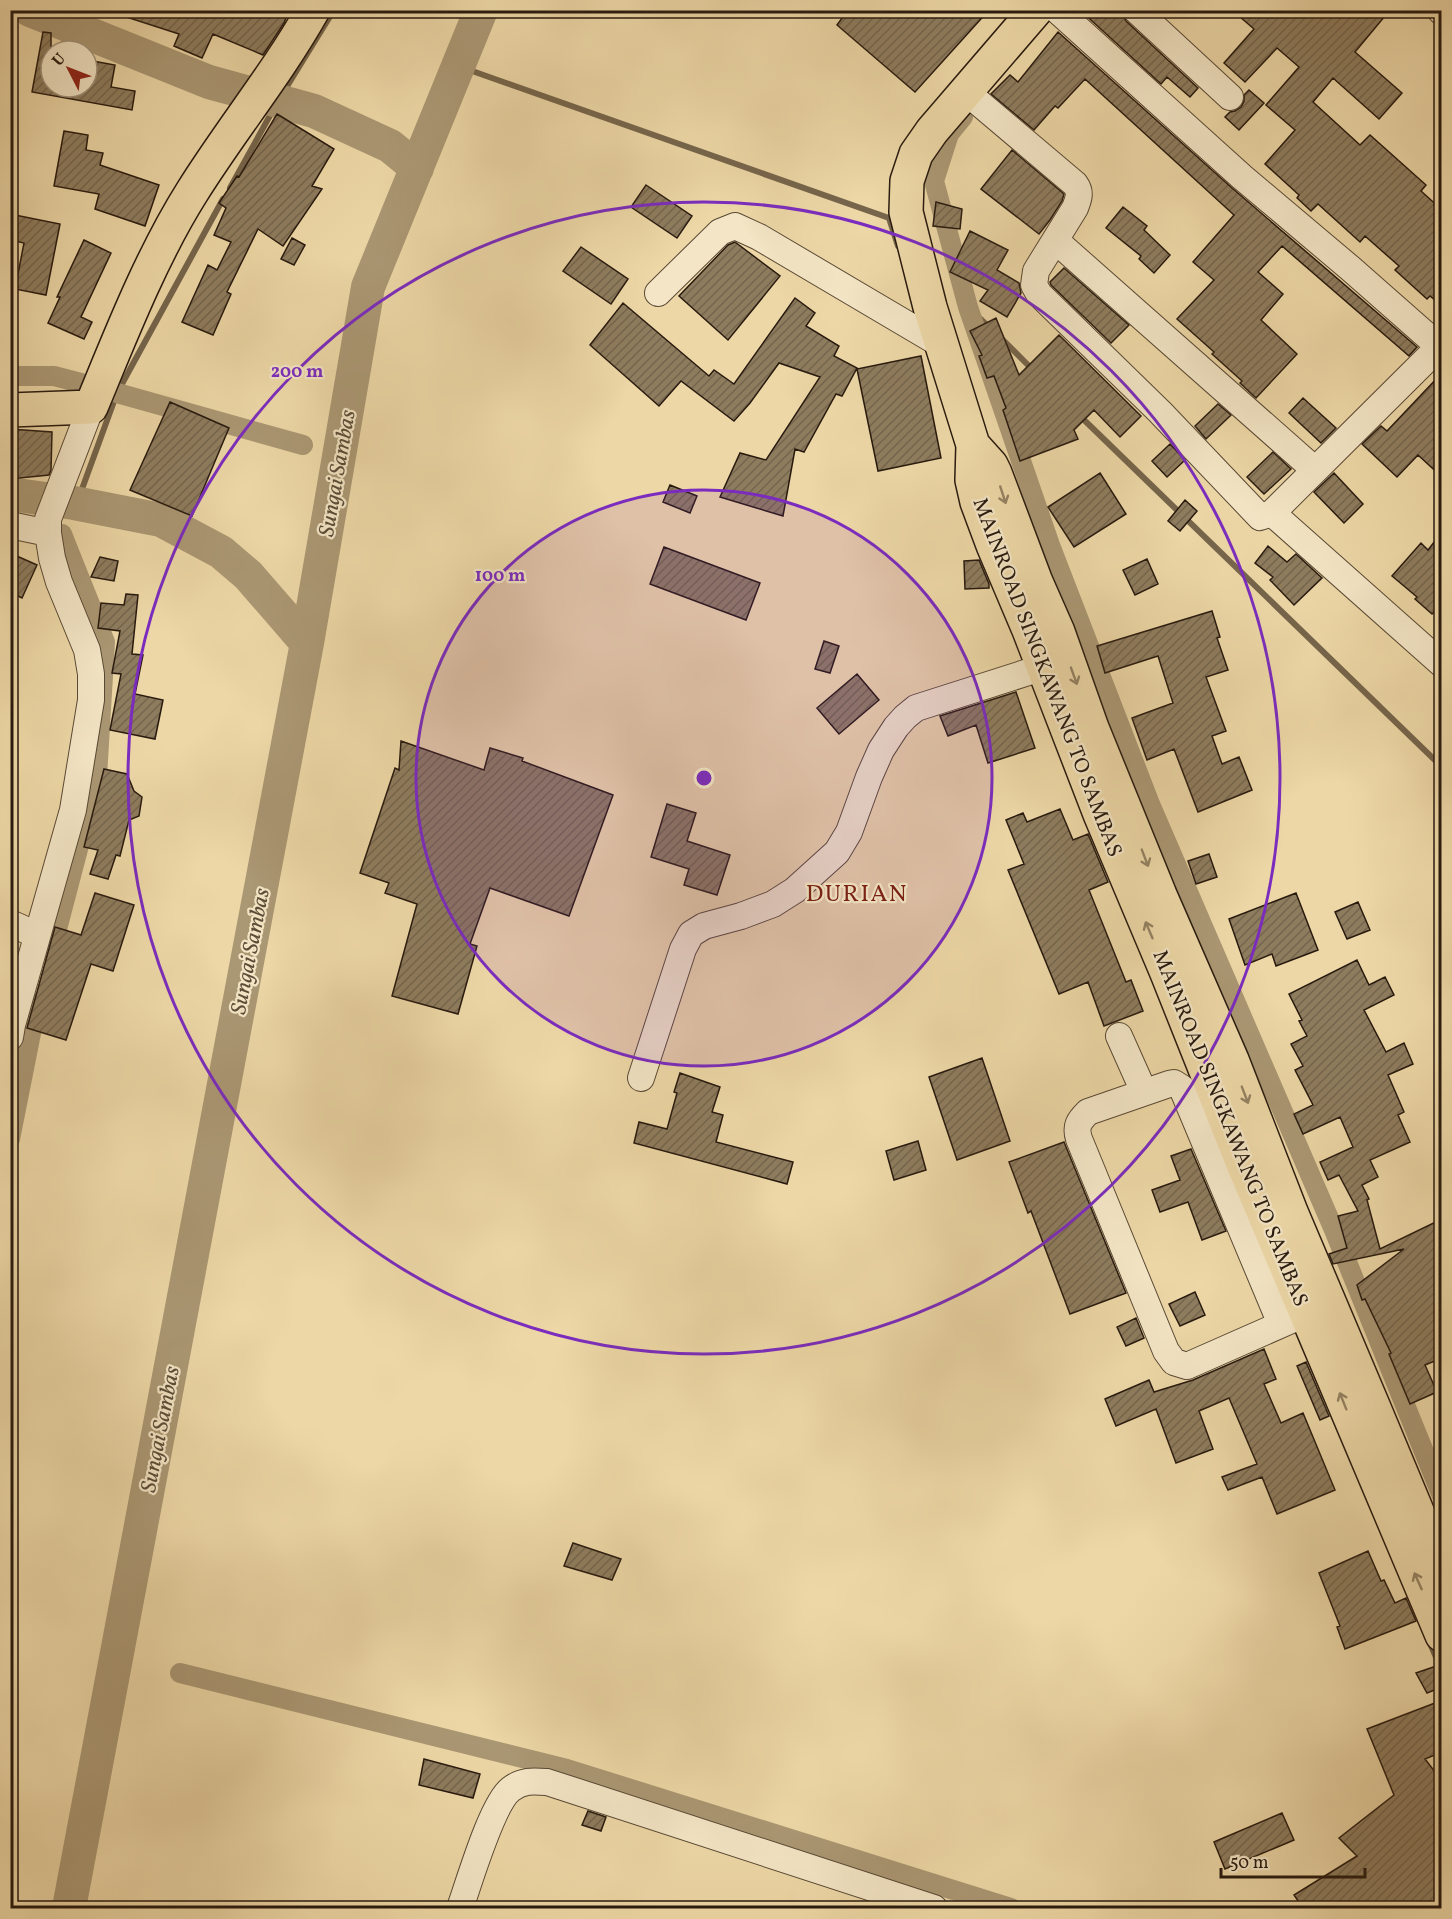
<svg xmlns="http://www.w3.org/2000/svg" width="1452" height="1919" font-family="Vollkorn,serif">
	<defs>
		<pattern id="building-hatch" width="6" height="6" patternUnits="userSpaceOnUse" patternTransform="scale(1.5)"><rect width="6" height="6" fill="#8e7c5e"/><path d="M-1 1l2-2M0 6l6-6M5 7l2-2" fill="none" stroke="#74654c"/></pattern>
	</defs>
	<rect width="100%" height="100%" fill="#edd7a6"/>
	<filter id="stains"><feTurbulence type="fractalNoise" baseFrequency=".00333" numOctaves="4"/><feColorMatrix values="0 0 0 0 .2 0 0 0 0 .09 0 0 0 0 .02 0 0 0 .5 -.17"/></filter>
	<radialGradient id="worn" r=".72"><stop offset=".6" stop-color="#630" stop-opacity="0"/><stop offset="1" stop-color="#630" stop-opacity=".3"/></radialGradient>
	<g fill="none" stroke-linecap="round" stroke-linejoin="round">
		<path stroke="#76654b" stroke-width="6" d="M458 66 889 218 898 246
			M230 188 278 101 334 10
			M968 307 991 329
			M1003 340 1034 371
			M1080 416 1442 767
			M82 489 117 393 223 199
			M1429 1641 1442 1671"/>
		<path stroke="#aa9773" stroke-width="20" d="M963 117 949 134 934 181 968 307 1050 545 1150 804 1334 1230 1442 1496
			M10 376H54L81 383
			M117 393 303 445
			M51 952 97 777 105 642 62 534
			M10 1139 37 1003
			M180 1673 567 1769 1011 1908"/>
		<path stroke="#aa9773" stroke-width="34" d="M30 10 209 82 314 111 390 146 417 168
			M10 494 74 503 161 520 221 552 248 575 307 643
			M69 1908 307 643 368 287 481 10"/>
	</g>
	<path fill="url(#building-hatch)" stroke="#281a0f" stroke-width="1.5" d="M117 10H289L284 23 263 55 213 34 202 58 174 46 179 34 117 14Z
		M848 10H989L915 92 837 25Z
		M1080 10H1121L1126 21 1198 88 1190 97 1167 77 1161 84Z
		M1232 10H1390L1355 52 1402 93 1379 119 1333 78 1313 102 1360 145 1370 135 1426 185 1421 191 1442 210V306L1430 296 1427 299 1395 270 1399 266 1365 236 1360 242 1318 204 1311 211 1297 198 1299 195 1265 164 1295 130 1266 105 1299 67 1277 48 1245 82 1224 63 1254 29Z
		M43 32 51 33V87H87V60L115 65 111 87 135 91 132 110 32 92Z
		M1058 32 1232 188 1417 347 1409 356 1282 246 1258 272 1283 294 1261 320 1297 354 1256 398 1240 383 1242 381 1212 354 1214 352 1177 319 1214 280 1193 262 1234 215 1085 79 1058 108 1055 106 1034 130 991 94 1010 75 1018 82Z
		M1249 90 1264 103 1239 130 1225 117 1230 112 1235 111 1241 107 1244 101V95Z
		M277 114 334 149 312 186 322 189 283 246 258 229 227 292 231 294 213 335 182 322 208 265 217 270 231 242 214 235 226 208 219 203 237 176 239 177Z
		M64 131 88 135 86 150 103 153 100 165 159 185 145 226 95 209 99 194 54 186Z
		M1012 150 1064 194 1062 201 1050 220 1039 234 981 189Z
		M646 185 692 216 677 238 631 207Z
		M936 202 962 209 960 229 933 226Z
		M1123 207 1147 226 1144 230 1170 255 1154 273 1139 259 1141 256 1106 228Z
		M10 214 60 224 46 295 15 289 24 243 10 240Z
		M970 231 1008 250 997 270 1019 283 1021 293 1007 317 980 301 988 290 950 272Z
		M292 238 305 245 294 265 281 259Z
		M84 240 111 253 81 317 92 322 84 339 48 323 60 297H57Z
		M735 242 780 276 728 340 679 296 728 245Z
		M581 247 628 279 611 304 563 271Z
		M1064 268 1129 325 1111 343 1051 285 1050 282Z
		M795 298 815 313 806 326 839 346 834 356 857 368 842 396 836 394 804 452 795 449 783 516 720 497 740 453 766 460 820 377 779 363 750 403 734 421 681 381 659 406 590 345 623 303 709 376 714 370 734 384Z
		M996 318 1019 375 1059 335 1141 416 1120 437 1094 410 1074 430 1078 439 1020 461 1003 410 1006 408 994 376 987 378 979 356 982 355 970 331Z
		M921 356 941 458 878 471 857 369Z
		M1442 373V477L1418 455 1397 477 1362 444 1381 426 1387 431Z
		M1303 398 1336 428 1321 443 1289 413Z
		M170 402 229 428 192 516 130 490Z
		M1218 404 1231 415 1206 439 1195 426Z
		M10 429 52 432 51 470 49 475 10 479Z
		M1170 444 1185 460 1167 477 1152 461Z
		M1273 452 1291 469 1264 494 1247 477Z
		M1100 473 1126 514 1074 547 1048 507Z
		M1334 473 1363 504 1344 523 1314 492Z
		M670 485 697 496 690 513 663 502Z
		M1185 500 1197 511 1180 531 1168 521Z
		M1442 532V604L1432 614 1415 599 1417 597 1392 576 1421 543 1428 550Z
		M1268 546 1287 562 1296 554 1322 578 1294 605 1270 580 1273 577 1255 563Z
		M664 547 760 583 746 620 650 584Z
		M10 553 37 565 22 598 10 592Z
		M100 557 118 561 114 581 91 577Z
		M1147 559 1158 584 1135 595 1123 570Z
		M979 560 989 584V588L965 589 964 561Z
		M126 594 138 595 132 654 143 655 135 694 163 700 155 739 110 730 121 674 112 673 120 631 98 628 101 603 124 605Z
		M1212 611 1220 637 1217 638 1228 670 1206 677 1226 731 1212 736 1222 764 1239 757 1252 790 1198 812 1174 749 1147 760 1132 718 1173 703 1158 656 1105 673 1097 646Z
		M824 641 839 646 830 673 815 669Z
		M857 674 879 700 839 734 817 708Z
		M1016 692 1035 748 988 763 976 725 948 736 940 716Z
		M401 741 484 770 490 748 523 758 522 761 613 795 569 916 490 888 470 944 477 946 458 1014 392 996 417 904 385 893 389 883 360 873 395 768 399 770Z
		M104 769 127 774 134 791 142 797 139 816 129 820 120 856 116 855 108 879 90 874 98 850 84 847Z
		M667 804 696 813 687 841 730 855 717 895 684 885 689 869 651 857Z
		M1060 809 1073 840 1088 834 1108 882 1089 890 1126 982 1131 980 1143 1011 1104 1026 1088 982 1059 994 1008 870 1024 864 1006 820 1023 813 1027 822Z
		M1209 854 1217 877 1196 884 1188 861Z
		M95 893 134 905 113 971 91 964 66 1040 27 1028 55 927 81 935Z
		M1296 893 1318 950 1276 966 1272 954 1245 965 1229 919Z
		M1358 902 1370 930 1347 939 1335 912Z
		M1357 960 1369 985 1385 977 1394 995 1364 1010 1386 1052 1404 1043 1413 1064 1388 1075 1404 1112 1398 1115 1410 1142 1370 1160 1378 1177 1362 1185 1369 1199 1367 1200 1380 1249 1442 1219V1358L1425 1365 1437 1392 1410 1404 1389 1354 1391 1353 1365 1299 1362 1300 1357 1285 1404 1249 1333 1264 1329 1254 1347 1248 1338 1216 1358 1211 1339 1175 1328 1180 1320 1162 1353 1147 1340 1117 1303 1134 1294 1114 1313 1105 1295 1070 1303 1066 1291 1044 1307 1036 1299 1021 1302 1020 1289 994Z
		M982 1058 1010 1141 957 1160 929 1077Z
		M680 1073 720 1087 712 1112 723 1115 716 1142 793 1162 787 1184 634 1143 639 1122 667 1129 677 1093 674 1092Z
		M918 1141 926 1170 894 1180 886 1151Z
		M1064 1142 1126 1293 1070 1314 1031 1211 1028 1213 1009 1162Z
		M1191 1149 1226 1231 1202 1240 1188 1202 1160 1212 1152 1190 1180 1180 1171 1156Z
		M1195 1292 1205 1315 1180 1326 1169 1304Z
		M1136 1318 1144 1338 1126 1346 1117 1327Z
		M1264 1349 1276 1379 1264 1384 1281 1423 1303 1413 1335 1490 1277 1514 1262 1477 1228 1490 1222 1477 1257 1464 1229 1398 1199 1411 1213 1449 1176 1463 1156 1409 1116 1426 1105 1399 1149 1380 1154 1392 1193 1380Z
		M1306 1362 1329 1416 1320 1420 1297 1366Z
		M573 1543 621 1559 612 1580 564 1566Z
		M1368 1551 1381 1581 1384 1580 1395 1603 1406 1598 1416 1621 1345 1649 1337 1627 1340 1626 1319 1573Z
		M1442 1664V1687L1427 1693 1416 1673Z
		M1435 1703 1442 1720V1752L1425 1759 1442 1781V1908H1303L1294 1895 1357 1856 1339 1838 1394 1795 1367 1729Z
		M424 1759 480 1774 473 1798 419 1785Z
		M588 1811 606 1817 601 1831 582 1825Z
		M1282 1813 1294 1840 1225 1869 1214 1842Z"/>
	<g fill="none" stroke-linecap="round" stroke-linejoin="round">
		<g stroke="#594935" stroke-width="28">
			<path id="minor" d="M1057 10 1242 177 1350 268 1442 349
				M1136 10 1230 97
				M1440 10 1442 12
				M965 91 1075 184C1081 192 1079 198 1075 208L1036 271 1034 285 1039 294 1160 412 1260 517 1272 513 1439 347
				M1056 241 1315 470
				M658 293 720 232 735 226 759 237 942 345
				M1272 513 1442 664
				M10 525 48 533
				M10 923 37 935
				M1119 1036 1144 1092
				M10 1037 12 1025 73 810 91 700V674L87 650 59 582 52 558 48 533V519L91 407
				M641 1078 683 949 691 934 704 926 741 916 773 904 795 890 837 852 849 832 869 777 881 750 896 727 905 717 916 708 1044 667
				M1281 1324 1182 1088 1174 1083 1169 1084 1088 1112C1079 1121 1075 1126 1079 1139L1166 1351 1174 1362 1187 1366 1307 1313
				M460 1908C469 1883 492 1803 511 1789 523 1780 533 1781 547 1782L934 1908"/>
		</g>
		<g stroke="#281a0f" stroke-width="36">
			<path id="highway" d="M1036 10 932 131 916 154 907 181 906 212 930 307 973 445 972 480 977 502 993 545 1029 630 1100 814 1167 973 1243 1164 1442 1635
				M10 410 91 407C120 337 151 257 192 192 230 131 277 74 313 10
				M973 445 991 465 995 473 1036 582 1058 632 1092 728 1160 895 1232 1060 1291 1212 1374 1408 1442 1571"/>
		</g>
		<use href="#minor" stroke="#f3e5c5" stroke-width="26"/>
		<use href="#highway" stroke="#edd7a6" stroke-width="33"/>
	</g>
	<defs><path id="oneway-shaft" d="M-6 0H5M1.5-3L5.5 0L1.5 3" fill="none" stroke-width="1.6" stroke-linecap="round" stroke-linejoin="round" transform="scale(1.5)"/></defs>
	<g stroke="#948262">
		<use href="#oneway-shaft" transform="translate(1003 495) rotate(72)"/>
		<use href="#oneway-shaft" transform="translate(1074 676) rotate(70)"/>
		<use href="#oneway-shaft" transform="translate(1145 858) rotate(69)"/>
		<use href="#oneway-shaft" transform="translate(1149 930) rotate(-113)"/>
		<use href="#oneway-shaft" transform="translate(1245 1095) rotate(69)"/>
		<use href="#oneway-shaft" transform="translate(1343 1401) rotate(-112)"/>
		<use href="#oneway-shaft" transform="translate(1418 1581) rotate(-114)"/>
	</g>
	<circle cx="704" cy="778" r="288" fill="#7b2cbf" fill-opacity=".12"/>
	<g fill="none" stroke="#7b2cbf" stroke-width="3">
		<circle cx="704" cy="778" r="288"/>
		<circle cx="704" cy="778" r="576"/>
	</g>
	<g text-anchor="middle" stroke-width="4.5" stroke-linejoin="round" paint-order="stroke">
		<g font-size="21" fill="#281a0f" stroke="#f3e5c5">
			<text transform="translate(1048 677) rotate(69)" y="7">MAINROAD SINGKAWANG TO SAMBAS</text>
			<text transform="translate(1231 1128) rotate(68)" y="7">MAINROAD SINGKAWANG TO SAMBAS</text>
		</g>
		<g font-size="22" font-style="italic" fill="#5c4c37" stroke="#f3e5c5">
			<text transform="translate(336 473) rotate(-80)" y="8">Sungai Sambas</text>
			<text transform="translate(249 951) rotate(-79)" y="8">Sungai Sambas</text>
			<text transform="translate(159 1429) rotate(-79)" y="8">Sungai Sambas</text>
		</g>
		<g font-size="24" letter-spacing="1.5" fill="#7a1f14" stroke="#f3e5c5">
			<text x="857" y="901">DURIAN</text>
		</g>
	</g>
	<circle cx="704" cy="778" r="9" fill="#7b2cbf" stroke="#f3e5c5" stroke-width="3"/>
	<g font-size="18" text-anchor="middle" font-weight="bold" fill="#7b2cbf" stroke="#f3e5c5" stroke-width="4.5" stroke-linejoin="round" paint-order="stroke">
		<text x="297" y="377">200 m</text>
		<text x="500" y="581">100 m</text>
	</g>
	<rect width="1452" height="1919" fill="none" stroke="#edd7a6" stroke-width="36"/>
	<rect x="12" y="12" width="1428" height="1895" fill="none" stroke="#281a0f" stroke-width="3"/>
	<rect x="18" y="18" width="1416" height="1883" fill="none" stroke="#281a0f" stroke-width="1.5"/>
	<g transform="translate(69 69) rotate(312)"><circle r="28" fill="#f3e5c5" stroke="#a2947c" stroke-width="1.5"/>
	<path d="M0-4.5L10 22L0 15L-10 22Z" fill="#8f2418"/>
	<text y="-9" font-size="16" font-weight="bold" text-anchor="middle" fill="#281a0f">U</text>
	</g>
	<path d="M1221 1868v9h144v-9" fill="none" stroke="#281a0f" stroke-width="3"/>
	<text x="1230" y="1868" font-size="18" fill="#281a0f" stroke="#f3e5c5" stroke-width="4.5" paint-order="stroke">50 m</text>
	<rect width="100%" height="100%" filter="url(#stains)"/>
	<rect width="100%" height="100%" fill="url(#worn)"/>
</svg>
